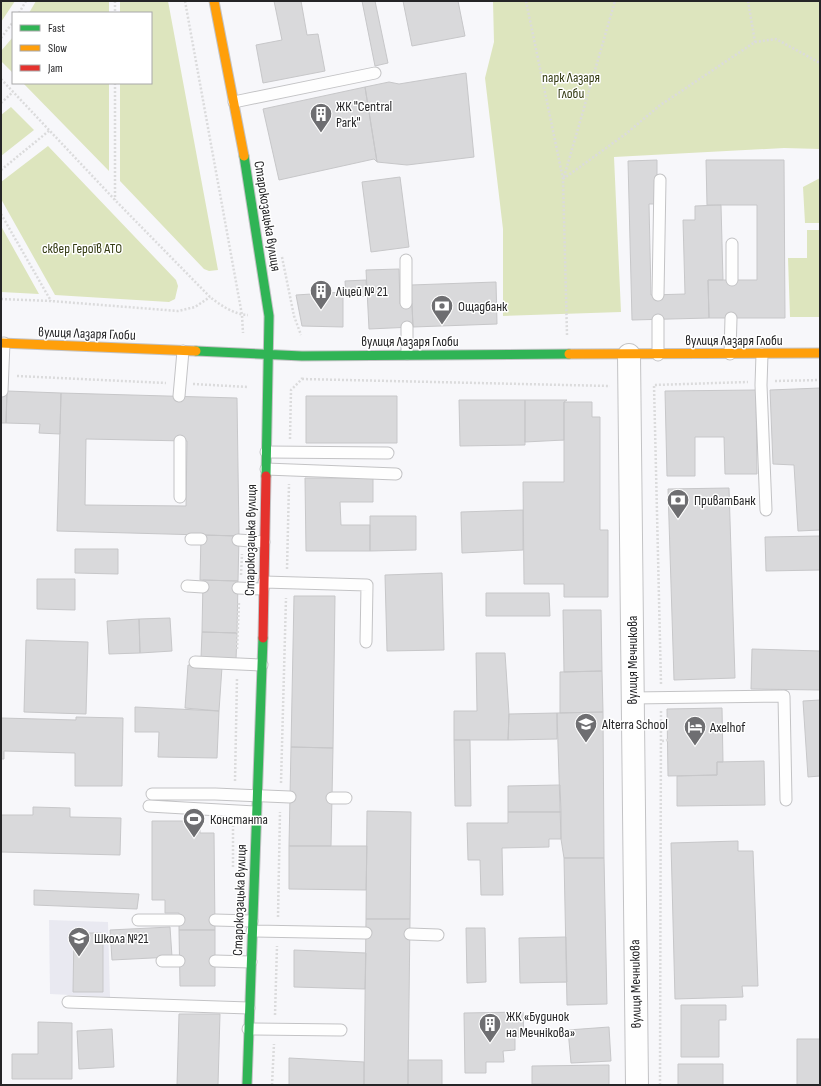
<svg xmlns="http://www.w3.org/2000/svg" width="821" height="1086" font-family="'Sofia Sans Condensed',sans-serif">
	<rect width="100%" height="100%" fill="#f7f7fa"/>
	<path fill="#e9e9f1" d="M49 920 108 922 110 997 50 994Z"/>
	<path fill="#dde5be" d="M1 1H15L1 22Z
		M36 1H109V13H29Z
		M120 1H168L218 270 209 271 204 269 120 181V83H151V13H120Z
		M493 1H820V149L784 148 614 157 621 312 503 316V229L485 78 494 42Z
		M13 37V73L1 61V51Z
		M23 83H109V171Z
		M11 107 34 130 1 156V115Z
		M48 146 176 280 178 286 175 299 169 302 55 295 1 199V182Z
		M820 178V223H805L803 187Z
		M1 226 39 294 1 292Z
		M807 230H820V317H790L788 258H807Z"/>
	<path fill="#d9d9db" stroke="#c7c7c9" fill-rule="evenodd" d="M274 1H301L307 35 318 34 325 71 263 83 256 45 282 40Z
		M362 1H375L388 63 375 66Z
		M403 1H458L465 36 412 46Z
		M466 73 474 157 407 165 377 162 365 87 389 82 399 84Z
		M365 87 377 162 374 159 279 180 263 109Z
		M657 160V204H649L651 295 685 294 683 220H695V206L721 205 723 280H708L709 318 632 320 628 161Z
		M706 160H784L785 318H709L708 280H757V205H707Z
		M400 177 409 247 371 252 362 182Z
		M399 269 400 304 412 303 413 327 369 329 366 270Z
		M366 280 367 296 346 297 345 281Z
		M496 282 497 324 413 327 411 285Z
		M343 292V327L302 326 296 295Z
		M820 388V530L798 531 794 465 773 464 770 390Z
		M756 390 757 474H725L724 437H695V476H667L665 391Z
		M1 391H7L6 423H1Z
		M7 391 61 393 60 434 39 433 40 424 6 423Z
		M61 393 237 398 239 536 57 531ZM86 439 187 441 186 506 85 505Z
		M306 396H397V443H306Z
		M459 400H525V445L460 446Z
		M525 400H567L564 402V440L525 442Z
		M564 402H592V417H600V530H608V597H564V584H524L523 482H564Z
		M305 478H373V502H340L341 525H370V551H306Z
		M729 488 735 678 674 680 668 489Z
		M523 510V550L462 553 461 512Z
		M370 516H416V550L370 551Z
		M201 535 239 536 238 581 200 580Z
		M820 536V570L766 571 765 537Z
		M75 549H118V574L75 573Z
		M442 573 444 650 387 651 385 575Z
		M37 579H75V610L37 609Z
		M203 580 238 581 237 633 202 632Z
		M486 593H549L550 616H486Z
		M294 596H335L333 748 291 747Z
		M563 610H601L602 671 564 672Z
		M170 618 172 651 140 653 139 619Z
		M139 619 140 653 109 654 107 621Z
		M202 632 237 633 236 660 201 658Z
		M26 640 88 642 86 714 24 712Z
		M752 649 820 651V690L751 689Z
		M476 653H505L509 714 508 740H454V711H477Z
		M188 665 222 667 219 711 185 708Z
		M602 671 603 712 560 713V672Z
		M820 700V776L808 777 803 701Z
		M135 707 219 711 217 758 158 757 159 732H135Z
		M722 708 723 762H717V775L668 776 667 709Z
		M603 712 604 858H564L561 839 557 713Z
		M557 713V739L508 740 509 714Z
		M76 717 123 718 122 786H75V753L4 751V759H1V718L76 720Z
		M454 740H470L471 806H455Z
		M291 747 333 748 331 846H289Z
		M764 761 765 805 677 806V776L717 775V762Z
		M560 785 561 812H508V786Z
		M33 807 70 808V817L121 818 120 855 1 852V815H33Z
		M367 811 411 812 410 919H366Z
		M508 812H561V839H549V847L502 848 503 895H481L480 860H468L467 823H508Z
		M152 821H200V833H214L215 930H179V913H165V900H152Z
		M738 841V851H753L758 986H742L743 997 675 999 671 843Z
		M289 846H367L366 890 289 889Z
		M564 858H604L607 1004 567 1005Z
		M34 890 139 894 137 909 34 905Z
		M366 919H410L408 1085H364Z
		M170 927 172 957 112 960 110 930Z
		M466 928H485L486 982 467 983Z
		M179 930H215V986H180Z
		M74 933H103V992H73Z
		M566 937 567 982 520 983 519 938Z
		M294 950 366 953 365 989 294 987Z
		M681 1005H726V1020H719V1057H681Z
		M523 1012 524 1037H515V1050L503 1051 504 1062H486V1073H465L464 1013Z
		M179 1014H220L218 1085H177Z
		M38 1022 72 1023V1079H12V1054H38Z
		M609 1027 611 1061 571 1063 568 1030Z
		M112 1029 114 1067 79 1069 77 1031Z
		M797 1039H820V1085H797Z
		M289 1058 364 1062V1085H289Z
		M408 1060H442V1085H408Z
		M678 1064H723V1085H678Z
		M609 1065V1085L532 1084V1066Z"/>
	<g fill="none" stroke-linecap="round" stroke-linejoin="round">
		<g stroke="#c3c3c5" stroke-width="13">
			<path id="lane" d="M234 102 375 73
				M406 260V303
				M732 280V244
				M658 295 660 180
				M658 320V355
				M407 327V354
				M730 354 731 318
				M762 354 761 385 766 510
				M2 391 4 343
				M179 396 183 351
				M180 441V497
				M266 452 388 453
				M266 469 396 474
				M191 539H201
				M238 540 264 542
				M264 582 367 585 366 642
				M187 586 203 587
				M238 588 263 589
				M195 662 262 665
				M632 698 784 696 786 800
				M152 794H215L290 797
				M332 798H346
				M149 806 255 812
				M138 920H179
				M215 920 252 921
				M252 931 366 933
				M410 934 438 935
				M162 961H179
				M215 961 251 962
				M68 1002 249 1008
				M248 1029 341 1030"/>
		</g>
		<g stroke="#c3c3c5" stroke-width="24">
			<path id="street" d="M629 355 637 1085"/>
		</g>
		<g stroke="#c3c3c5" stroke-width="11">
			<path id="fast" d="M244 156 269 316 266 476
				M196 351 302 356 569 354
				M247 1085 263 638"/>
		</g>
		<g stroke="#c3c3c5" stroke-width="11">
			<path id="slow" d="M214 1 244 156
				M1 343 196 351
				M569 354 820 353"/>
		</g>
		<g stroke="#c3c3c5" stroke-width="11">
			<path id="jam" d="M263 638 266 476"/>
		</g>
		<path stroke="#dbdbdc" stroke-width="2.5" stroke-dasharray="2 2" stroke-linecap="butt" d="M115 1V13
			M185 1 242 315 243 333
			M526 1 563 179 567 335
			M748 1 755 42
			M19 13 26 1
			M1 38 13 22
			M1 79 115 200 210 297C220 305 235 315 248 315
			M115 83V200
			M1 103 13 92
			M1 170 50 130
			M564 177 615 1
			M563 179 627 133 659 106 755 42 776 39 820 63
			M1 214 51 301
			M282 257 294 316 301 335
			M1 299 51 301 178 311 195 307 210 297
			M17 376 166 383
			M302 379 610 386
			M775 381 820 380
			M193 384 248 387
			M290 439 291 390 302 379V376
			M287 569 289 484
			M241 575 242 554
			M237 649 239 602
			M661 684 654 385 748 382
			M662 741 668 740
			M235 781 237 678
			M281 783 286 598
			M233 867V826
			M278 917 280 812
			M275 1015 277 946
			M272 1085 274 1044
			M660 1085 661 711"/>
		<use href="#lane" stroke="#fefefe" stroke-width="11"/>
		<use href="#street" stroke="#fefefe" stroke-width="22"/>
		<use href="#fast" stroke="#30b455" stroke-width="9"/>
		<use href="#slow" stroke="#ff9f0a" stroke-width="9"/>
		<use href="#jam" stroke="#e5322d" stroke-width="9"/>
	</g>
	<defs>
		<g id="building-pin" transform="scale(1.15)"><path d="M0 17L-7.5 6A9.5 9.5 0 1 1 7.5 6Z" fill="#6e6e71" stroke="#fff"/><path d="M-4-6H4V6H1V3H-1V6H-4ZM-2.5-4.3h1.7v1.8h-1.7ZM.8-4.3h1.7v1.8H.8ZM-2.5-1h1.7V.8h-1.7ZM.8-1h1.7V.8H.8Z" fill="#fff"/></g>
		<g id="bank-pin" transform="scale(1.15)"><path d="M0 17L-7.5 6A9.5 9.5 0 1 1 7.5 6Z" fill="#6e6e71" stroke="#fff"/><path d="M-6-4H6V4H-6ZM0-2.3a2.3 2.3 0 1 0 0 4.6a2.3 2.3 0 1 0 0-4.6Z" fill="#fff"/></g>
		<g id="school-pin" transform="scale(1.15)"><path d="M0 17L-7.5 6A9.5 9.5 0 1 1 7.5 6Z" fill="#6e6e71" stroke="#fff"/><path d="M0-5L7-2L0 1L-7-2ZM-4 1L0 2.5L4 1V4Q0 6-4 4Z" fill="#fff"/></g>
		<g id="hotel-pin" transform="scale(1.15)"><path d="M0 17L-7.5 6A9.5 9.5 0 1 1 7.5 6Z" fill="#6e6e71" stroke="#fff"/><path d="M-6-4.5h1.5V1H6V5H4.5V3h-9V5H-6ZM-4 0a1.8 1.8 0 1 1 3.6 0ZM.5 0V-2.5h3Q6-2.5 6 0Z" fill="#fff"/></g>
		<g id="stadium-pin" transform="scale(1.15)"><path d="M0 17L-7.5 6A9.5 9.5 0 1 1 7.5 6Z" fill="#6e6e71" stroke="#fff"/><path d="M0-5a6.5 5 0 1 0 0 10a6.5 5 0 1 0 0-10ZM-3.5-1.8h7v3.6h-7Z" fill="#fff"/></g>
	</defs>
	<g fill-rule="evenodd">
		<use href="#building-pin" x="321" y="114"/>
		<use href="#building-pin" x="321" y="291"/>
		<use href="#bank-pin" x="442" y="306"/>
		<use href="#bank-pin" x="678" y="500"/>
		<use href="#school-pin" x="586" y="724"/>
		<use href="#hotel-pin" x="695" y="727"/>
		<use href="#stadium-pin" x="194" y="819"/>
		<use href="#school-pin" x="79" y="938"/>
		<use href="#building-pin" x="490" y="1024"/>
	</g>
	<g text-anchor="middle" stroke-width="3" stroke-linejoin="round" paint-order="stroke">
		<g font-size="14" fill="#343b12" stroke="#fff">
			<text x="571" y="82">парк Лазаря<tspan x="571" dy="16">Глоби</tspan></text>
			<text x="82" y="253">сквер Героїв АТО</text>
		</g>
		<g font-size="14" fill="#252527" stroke="#fff" text-anchor="start">
			<text x="336" y="111">ЖК "Central<tspan x="336" dy="16">Park"</tspan></text>
			<text x="336" y="296">Ліцей № 21</text>
			<text x="458" y="311">Ощадбанк</text>
			<text x="694" y="505">ПриватБанк</text>
			<text x="602" y="729">Alterra School</text>
			<text x="710" y="732">Axelhof</text>
			<text x="210" y="824">Константа</text>
			<text x="94" y="943">Школа №21</text>
			<text x="506" y="1021">ЖК «Будинок<tspan x="506" dy="16">на Мечнікова»</tspan></text>
		</g>
		<g font-size="14" fill="#252527" stroke="#fff">
			<text transform="translate(268 216) rotate(81)" y="5">Старокозацька вулиця</text>
			<text transform="translate(87 333) rotate(2)" y="5">вулиця Лазаря Глоби</text>
			<text x="734" y="345">вулиця Лазаря Глоби</text>
			<text x="410" y="346">вулиця Лазаря Глоби</text>
			<text transform="translate(250 540) rotate(-89)" y="5">Старокозацька вулиця</text>
			<text transform="translate(632 660) rotate(-90)" y="5">вулиця Мечникова</text>
			<text transform="translate(239 900) rotate(-88)" y="5">Старокозацька вулиця</text>
			<text transform="translate(635 984) rotate(-91)" y="5">вулиця Мечникова</text>
		</g>
	</g>
	<rect width="821" height="1086" fill="none" stroke="#252527" stroke-width="4"/>
	<rect x="12" y="12" width="140" height="72" fill="#ffffff" stroke="#a8a8a9"/>
	<rect x="20" y="25" width="20" height="6" fill="#30b455" stroke="#a8a8a9"/>
	<text x="48" y="32" font-size="12" fill="#252527">Fast</text>
	<rect x="20" y="45" width="20" height="6" fill="#ff9f0a" stroke="#a8a8a9"/>
	<text x="48" y="52" font-size="12" fill="#252527">Slow</text>
	<rect x="20" y="65" width="20" height="6" fill="#e5322d" stroke="#a8a8a9"/>
	<text x="48" y="72" font-size="12" fill="#252527">Jam</text>
</svg>
